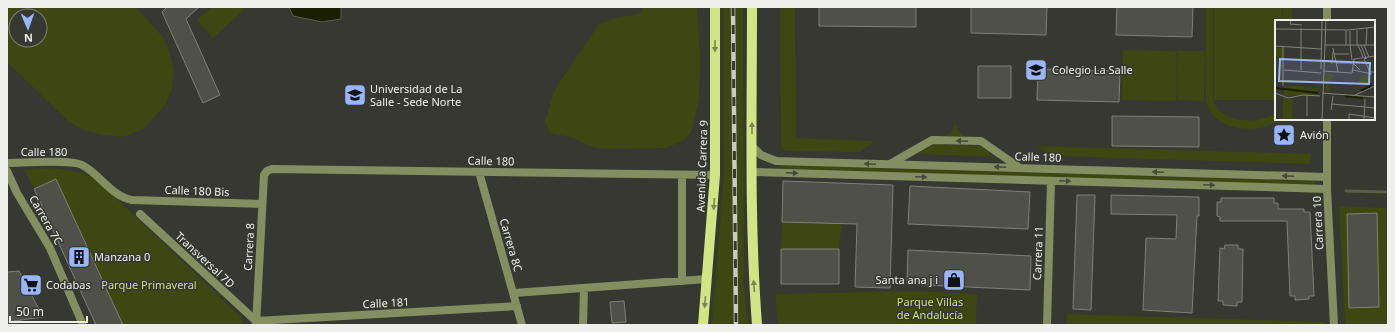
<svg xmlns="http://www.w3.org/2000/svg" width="1395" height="332" font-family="'Noto Sans',sans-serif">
	<rect width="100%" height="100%" fill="#363831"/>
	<path fill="#3e4611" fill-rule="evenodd" d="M7 7H136L163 37 170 53 174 71 172 88 166 104 144 129 123 137 104 135 85 131 67 120 7 62ZM16 16H40V40H16Z
		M212 7H242L244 10 213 38 197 20Z
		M643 7H697L700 56 699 97 692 131 684 140 667 148 603 149 586 145 575 138 550 133 545 121 555 89 599 24 615 18 633 15 641 12Z
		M723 7H743L744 284 748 325H712L724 174Z
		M780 7H795L796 138 875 141 860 152 787 151 782 149 781 144Z
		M1206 7H1213V101C1215 104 1217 109 1220 111 1235 123 1261 124 1276 112V119H1281C1264 134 1224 132 1211 113 1209 109 1207 104 1206 101Z
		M1214 7H1282V21H1276V100H1214Z
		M1283 7H1292V21H1283Z
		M1123 50 1177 51 1176 101 1122 100Z
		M1178 51H1205L1204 101 1177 100Z
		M955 123 960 132 965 137 946 136 952 131Z
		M933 144 981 146 995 157 918 154Z
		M1036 146 1311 154V164L1054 156Z
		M780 165 1314 181V185L780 169Z
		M55 168 84 173 95 178 242 318 244 325H123L56 179 34 189 24 170Z
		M1339 206 1387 208 1388 325H1345Z
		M782 222 842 223 839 249H781Z
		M916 291 977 294 976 325H779L775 294Z
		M1067 314 1325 322V325H1067Z"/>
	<path fill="#1a1f01" stroke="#5a5e47" d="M289 7H341V19L322 22 293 16Z"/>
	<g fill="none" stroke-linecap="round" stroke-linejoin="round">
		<path stroke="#5a5e47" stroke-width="3" d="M1346 191 1388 192"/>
	</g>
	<path fill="#4f5149" stroke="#7f8178" d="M167 7H199L186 19 220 95 203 103 162 12Z
		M819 7H916V27L819 26Z
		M971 7H1047L1046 35 971 33Z
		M1117 7H1193L1192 37 1116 35Z
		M978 66H1011V98H978Z
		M1038 69 1120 71 1119 102 1037 100Z
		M1112 116 1199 117V147L1112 146Z
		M56 179 123 325H96L34 189Z
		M783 181 893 185 890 288 855 287 857 224 782 222Z
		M910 186 1030 192 1028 229 908 224Z
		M1077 195H1095L1091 310 1073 309Z
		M1111 195 1199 197V216H1197L1192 313 1143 310 1146 238 1176 239 1177 215 1111 214Z
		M1221 198H1274V203H1278V209H1304V212H1310L1314 296H1309V299L1295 300V296H1290L1287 221H1220V217L1217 216V202H1221Z
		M1377 213 1379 307 1349 308 1347 214Z
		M1225 245H1238V249H1243L1242 302H1237V306L1223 305V301H1218L1220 248 1224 249Z
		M781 249H839V284H781Z
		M908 250 1031 256 1030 290 907 284Z
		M19 271 43 317 7 322V272Z
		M624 301 626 322 612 323 610 302Z"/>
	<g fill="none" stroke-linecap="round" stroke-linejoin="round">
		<path stroke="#858e61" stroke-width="8" d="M1327 21V7
			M1327 119V189L1334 325
			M753 147 761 155 776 161 1327 177
			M7 163C22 163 70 159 82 165 100 174 111 196 132 200L262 204
			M890 164 932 140 981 141 1020 168
			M7 171 17 193 50 248 83 325
			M479 172 522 325
			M753 172 1327 189
			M682 175V281
			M140 214 256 321 517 306
			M514 293 707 279
			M256 325 264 175 267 171 272 169 715 175
			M583 325 584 288
			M1047 325 1051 181"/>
		<path stroke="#d3e485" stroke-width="10" d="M752 7C752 113 749 219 757 325
			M703 325 715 175V7"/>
		<g stroke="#cacbc6" stroke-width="4.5">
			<path id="rail" d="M733 7 736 325"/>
		</g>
		<use href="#rail" stroke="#363831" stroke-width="3" stroke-dasharray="9" stroke-linecap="butt"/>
	</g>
	<defs><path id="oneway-solid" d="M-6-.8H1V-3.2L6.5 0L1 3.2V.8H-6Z"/></defs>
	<g fill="#7d8557">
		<use href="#oneway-solid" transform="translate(715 46) rotate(90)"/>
		<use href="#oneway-solid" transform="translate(752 128) rotate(-90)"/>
		<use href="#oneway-solid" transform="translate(714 204) rotate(94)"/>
		<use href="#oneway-solid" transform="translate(754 286) rotate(-94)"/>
		<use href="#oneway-solid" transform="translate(705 302) rotate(95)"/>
	</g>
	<g fill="#46493b">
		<use href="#oneway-solid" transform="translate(962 141) rotate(-178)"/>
		<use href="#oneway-solid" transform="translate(870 164) rotate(-178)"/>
		<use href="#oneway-solid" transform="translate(1000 167) rotate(-178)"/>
		<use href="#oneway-solid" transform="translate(1158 172) rotate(-178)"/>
		<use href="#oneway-solid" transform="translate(792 173) rotate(2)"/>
		<use href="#oneway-solid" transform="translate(1288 176) rotate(-178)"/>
		<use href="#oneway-solid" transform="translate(921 177) rotate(2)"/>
		<use href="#oneway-solid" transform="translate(1065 181) rotate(2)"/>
		<use href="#oneway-solid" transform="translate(1209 185) rotate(2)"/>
	</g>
	<defs>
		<g id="school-square" transform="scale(1.15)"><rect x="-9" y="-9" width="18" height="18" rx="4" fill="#99b5fd" stroke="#363831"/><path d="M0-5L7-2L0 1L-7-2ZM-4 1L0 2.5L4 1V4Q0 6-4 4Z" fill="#111"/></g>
		<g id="university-square" transform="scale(1.15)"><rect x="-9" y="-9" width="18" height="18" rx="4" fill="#99b5fd" stroke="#363831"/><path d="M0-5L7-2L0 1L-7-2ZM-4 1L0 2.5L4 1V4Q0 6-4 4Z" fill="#111"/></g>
		<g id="sight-square" transform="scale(1.15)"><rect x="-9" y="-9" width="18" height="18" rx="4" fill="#99b5fd" stroke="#363831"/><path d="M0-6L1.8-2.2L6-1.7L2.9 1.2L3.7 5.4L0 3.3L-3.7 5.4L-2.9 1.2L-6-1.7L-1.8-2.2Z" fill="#111"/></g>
		<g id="building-square" transform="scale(1.15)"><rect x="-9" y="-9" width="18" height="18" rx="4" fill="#99b5fd" stroke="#363831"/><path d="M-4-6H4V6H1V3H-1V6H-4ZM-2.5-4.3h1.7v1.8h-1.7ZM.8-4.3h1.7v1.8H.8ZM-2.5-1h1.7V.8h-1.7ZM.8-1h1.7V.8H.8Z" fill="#111"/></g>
		<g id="shop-square" transform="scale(1.15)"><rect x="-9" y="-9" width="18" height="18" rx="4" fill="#99b5fd" stroke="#363831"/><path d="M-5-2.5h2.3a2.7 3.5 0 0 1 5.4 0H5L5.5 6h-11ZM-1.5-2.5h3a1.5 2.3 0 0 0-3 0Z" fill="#111"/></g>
		<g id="supermarket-square" transform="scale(1.15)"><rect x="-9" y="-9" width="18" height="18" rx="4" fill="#99b5fd" stroke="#363831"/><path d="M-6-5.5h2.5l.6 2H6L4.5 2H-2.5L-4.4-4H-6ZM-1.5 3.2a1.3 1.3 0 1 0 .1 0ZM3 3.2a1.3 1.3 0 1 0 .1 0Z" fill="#111"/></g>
	</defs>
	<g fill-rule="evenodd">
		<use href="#school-square" x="1036" y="70"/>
		<use href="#university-square" x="355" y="95"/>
		<use href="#sight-square" x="1284" y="135"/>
		<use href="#building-square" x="79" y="257"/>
		<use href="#shop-square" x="954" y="280"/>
		<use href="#supermarket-square" x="31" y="285"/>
	</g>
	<g text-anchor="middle" stroke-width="3" stroke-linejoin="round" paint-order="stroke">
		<g font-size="11" fill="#eff0eb" stroke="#363831" text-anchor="start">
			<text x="1052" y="74">Colegio La Salle</text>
			<text x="370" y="93">Universidad de La<tspan x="370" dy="13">Salle - Sede Norte</tspan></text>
			<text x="1300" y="139">Avión</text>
			<text x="94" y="261">Manzana 0</text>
			<text x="938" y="284" text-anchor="end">Santa ana j i</text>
			<text x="46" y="289">Codabas</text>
		</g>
		<g font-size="11" fill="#eff0eb" stroke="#363831">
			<text x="44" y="156">Calle 180</text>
			<text transform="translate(1038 157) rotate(2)" y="4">Calle 180</text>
			<text transform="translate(491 161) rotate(1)" y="4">Calle 180</text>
			<text transform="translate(702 166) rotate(-88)" y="4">Avenida Carrera 9</text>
			<text transform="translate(197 191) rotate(2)" y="4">Calle 180 Bis</text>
			<text transform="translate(46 220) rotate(60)" y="4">Carrera 7C</text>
			<text transform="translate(1318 223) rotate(-93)" y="4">Carrera 10</text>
			<text transform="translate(511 245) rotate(74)" y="4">Carrera 8C</text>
			<text transform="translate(249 247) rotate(-87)" y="4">Carrera 8</text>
			<text transform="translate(1038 253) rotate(-88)" y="4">Carrera 11</text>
			<text transform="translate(205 260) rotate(43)" y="4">Transversal 7D</text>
			<text transform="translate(386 303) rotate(-3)" y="4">Calle 181</text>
		</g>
		<g font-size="11" fill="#cedf87" stroke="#363831">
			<text x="149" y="289">Parque Primaveral</text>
			<text x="930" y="306">Parque Villas<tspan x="930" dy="13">de Andalucía</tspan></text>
		</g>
	</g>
	<g transform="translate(1275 20)">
		<rect width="100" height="100" fill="#363831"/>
		<path d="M0 28H8V48L5 47 2 40ZM44 53 43 75 9 76V65L42 68ZM50 53 59 55 52 63 56 70 51 72ZM83.5 61a5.5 5.5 0 1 1 11 0a5.5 5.5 0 1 1-11 0ZM8 78 18 79 17 100 8 99Z" fill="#3e4611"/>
		<path fill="none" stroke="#1a1f01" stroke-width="2" d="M0 68 43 73M86 71 97 65M70 76 88 78"/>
		<path fill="none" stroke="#80827b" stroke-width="1" d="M16 0 15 4 27 5M26 8V50M0 9 73 10 100 7M82 10V25M50 25H100M71 25V11M75 25 77 40M75 25V11M83 25 88 37M86 25 91 38M89 25 94 37M91 25 92 8M0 26 46 29M58 28 63 52M59 34H74M92 38 89 39 95 52H100M61 43H78L85 50M57 44 58 32M46 49 47 0M9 50 46 53M78 50 97 54M48 51 77 53 79 39 100 36M8 66V26M0 73 13 78 28 75 45 76M47 73 100 77M78 76 100 66M57 84 100 88M56 90 58 76M32 96V75M47 100 51 0M74 100V94L100 98M89 100 90 79"/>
		<path fill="#99b5fd" fill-opacity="0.15" stroke="#99b5fd" stroke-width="2" d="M5 39 95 43 94 64 4 61Z"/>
		<rect width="100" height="100" fill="none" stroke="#eff0eb" stroke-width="2"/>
	</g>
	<rect width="1395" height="332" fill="none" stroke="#eff0eb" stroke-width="16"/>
	<g transform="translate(28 28) rotate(178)"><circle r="19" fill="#363831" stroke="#80827b"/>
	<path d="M0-3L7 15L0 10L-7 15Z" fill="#99b5fd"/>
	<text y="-6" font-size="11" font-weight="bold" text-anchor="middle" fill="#eff0eb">N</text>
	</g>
	<path d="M10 316v6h77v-6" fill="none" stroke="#eff0eb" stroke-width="2"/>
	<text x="16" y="316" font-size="12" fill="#eff0eb" stroke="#363831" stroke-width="3" paint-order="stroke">50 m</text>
</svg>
